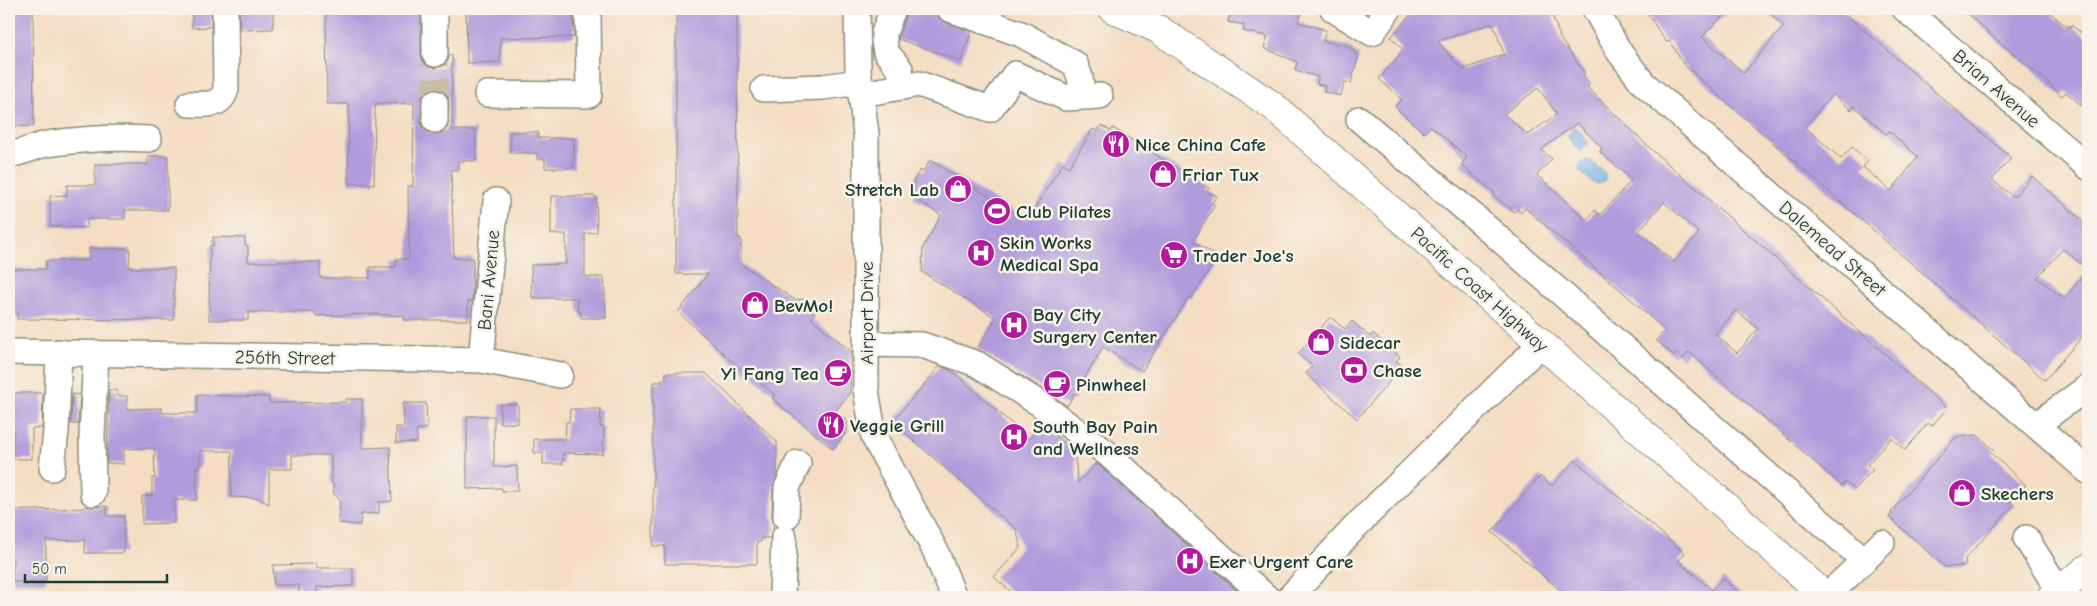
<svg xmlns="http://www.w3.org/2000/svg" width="2097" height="606" font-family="'Comic Neue',sans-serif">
	<rect width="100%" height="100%" fill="#f7f3e8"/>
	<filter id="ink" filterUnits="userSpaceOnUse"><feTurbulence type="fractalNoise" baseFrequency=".02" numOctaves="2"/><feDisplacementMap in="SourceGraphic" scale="10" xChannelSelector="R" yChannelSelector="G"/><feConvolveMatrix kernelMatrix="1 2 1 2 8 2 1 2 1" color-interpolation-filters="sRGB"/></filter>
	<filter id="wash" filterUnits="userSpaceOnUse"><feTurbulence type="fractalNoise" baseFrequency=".0096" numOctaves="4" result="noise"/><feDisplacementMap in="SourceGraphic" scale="20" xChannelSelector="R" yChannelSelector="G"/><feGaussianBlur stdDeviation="1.12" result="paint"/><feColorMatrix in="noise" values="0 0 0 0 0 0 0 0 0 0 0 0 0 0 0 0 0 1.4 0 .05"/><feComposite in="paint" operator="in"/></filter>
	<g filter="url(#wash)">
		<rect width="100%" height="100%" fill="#f4ddc2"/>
		<path fill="#77b1e8" stroke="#4b778e" d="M1575 127C1582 132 1584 138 1589 144L1581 152 1569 139 1568 135Z
			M1585 160 1591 161 1605 173V180L1599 184 1593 183 1580 171 1579 166Z"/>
		<g id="blocks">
			<path fill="#b09bdc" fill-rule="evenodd" d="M9 9H33L34 126 9 127Z
				M192 9H211V27L192 28Z
				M239 9H273V29L240 30Z
				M326 9H421V54L423 62 428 67 435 68 443 66 448 61 449 55H452V130H476V161H459V170H451L454 258H473V287L472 301H468V320H404V316L375 314 315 316V312H248V320H209L210 246H213V237L245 238V245L248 246V262H320V278H370V267H396V259H409L408 186H413L414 103 375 104 374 184 348 183 349 104H327ZM435 89 443 91 448 96 449 103 448 127 443 132 435 134 427 132 422 127 421 120 422 96 427 91Z
				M466 9H573L574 37 500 38V62L467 63Z
				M676 9H737L738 238H741V264L795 300 803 299 808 302 809 309 815 314 811 318 851 351 850 392 835 412 847 421V432L833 449 772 398 775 395 749 374 747 375 678 312 708 274H676Z
				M907 9H936L939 18 945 22 971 32 961 61 898 39Z
				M1231 9H1303L1298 22 1326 30 1323 41 1348 46 1359 55 1351 83 1344 82 1341 96 1324 92 1325 86 1317 84 1318 77 1295 70 1297 62 1264 48 1268 36 1243 31 1244 25 1228 22Z
				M1415 9H1550L1561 40 1585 73 1583 75 1590 84 1587 87 1652 150 1947 408 1932 426 1928 423 1905 450 1891 438 1867 465 1873 470 1854 489 1845 482 1842 486 1689 352 1683 359 1676 353 1674 356 1656 340 1665 331 1632 300 1525 208 1521 213 1517 209 1514 212 1493 195 1495 193 1461 165 1467 157 1431 126 1424 133 1395 107 1402 100 1379 79 1403 50 1391 37ZM1493 23 1504 54 1462 70 1438 41ZM1538 88 1557 114 1528 135 1504 114ZM1577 123 1602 148 1600 152 1632 180 1600 215 1595 210 1587 220 1537 175 1552 159 1541 150ZM1664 202 1699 233 1674 262 1638 232ZM1736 310 1758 329 1737 353 1715 334Z
				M1645 9H1730L1702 37 1744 73 1784 26 1764 9H1840L2011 158 1992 180 2014 197 2032 176 2088 225V270L2063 249 2037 278 2064 298 2088 271V330L2045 380 1684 65 1670 41 1667 42 1665 41ZM1833 94 1851 110 1854 106 1886 134 1889 131 1918 157 1891 191 1863 167 1868 161 1852 147 1841 159 1805 127Z
				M1963 9H2045L2069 28 2071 25 2088 38V111L2066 92 2062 96 2048 84 2049 83 1994 38Z
				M1101 125 1111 131 1113 128 1209 188 1207 191 1217 196 1212 203 1215 205 1193 241 1218 257 1191 299 1189 297 1142 371 1103 347 1084 379 1086 380 1077 395 1075 393 1067 406 1048 392 977 349 996 318 922 272 923 247 941 215 914 198V180L920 170 923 172 930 160 1027 220 1063 163 1069 167 1093 129 1097 132Z
				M510 132H538V138H574V168H545V159H537V153H510Z
				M148 156H168V210H125V219H87V228L50 226V196L67 195V185H95V164H148Z
				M551 196H596L597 232 585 234V277H604L606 318H581V312H578L577 298H532L531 265 566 264V234H551Z
				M89 248 130 249 129 268H174V320L17 319V313H9V269H46V261L89 260Z
				M1330 317 1345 329 1352 321 1370 337 1373 333 1400 357 1396 361 1403 366 1357 419 1306 374 1312 366 1298 354Z
				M940 366 952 371 1029 439 1042 424 1074 450 1078 483 1096 463 1099 465 1244 597H1017L994 577 1021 547 1016 529 892 422Z
				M666 373H706L777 442V476L773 488 772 516 774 529 770 538H761V542H757V564H665V546H653V382H662V379H666Z
				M109 390H117V396H127V409L162 408V413H197V395L268 397 270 403 346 402V399H362V448L390 447 392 501 379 502V513L361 514 360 525 338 523 340 500 334 494 333 484 331 481V455H292V469H269V504L258 498 231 497 232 451H200V467H196L197 500H174V523L142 524V496H152V478H155L154 448 124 449V464L107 463Z
				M9 393H43L42 428H32V459H13V429H9Z
				M72 394 80 395 78 424H71Z
				M403 403H426L427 429H417V442L396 443V427H404Z
				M500 404H518V423H500Z
				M570 409H601L600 427H604L603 454 563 453V464H543V453H534V439H565L566 422H569Z
				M467 416H494V467L517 466 518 491H502V488L467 489Z
				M1977 435 1994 450 1991 453 2026 485 2010 501 2014 505 1965 559 1966 566 1945 567 1889 517 1892 513 1891 512 1956 437Z
				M1575 460 1685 553 1678 561 1712 590 1723 578 1744 597H1568L1492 532 1540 476 1552 486Z
				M85 506 93 507 107 506V516H124V553H85V540L46 541V582H13V559L9 558V511L85 508Z
				M316 564V568H353V586L317 587V597H299V585H274L273 565Z"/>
		</g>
	</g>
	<g filter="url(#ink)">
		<use href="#blocks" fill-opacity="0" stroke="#8a8d7b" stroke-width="1"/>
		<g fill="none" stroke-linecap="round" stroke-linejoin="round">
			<path stroke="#c9bda6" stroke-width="25" stroke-dasharray="25 12" stroke-linecap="butt" d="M435 103V54"/>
			<g stroke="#8a8d7b" stroke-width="28">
				<path id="minor" d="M857 9 858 70 866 134V390L874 437 935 550 954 597
					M893 9 884 33V41L886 52 900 69 903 87
					M950 9 1021 34 1075 64 1080 77 1082 97
					M1333 9 1372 33 1389 9
					M1595 9 1620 53 1643 83 2088 471
					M1905 9 2088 167
					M435 54V9
					M764 89 823 87 859 82
					M487 94 589 95 588 9
					M861 94 919 84 990 109 1015 74 1066 98 1100 96
					M435 103V120
					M189 104C205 104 221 108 226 89L225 9
					M1359 119 1477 219 1864 560
					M9 154C22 154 34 146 47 144 81 139 114 137 149 139
					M866 344 922 345 977 364 1040 404 1108 454 1266 597
					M9 352 481 360 560 375
					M481 360 496 201
					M2036 425 2088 387
					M52 468 56 431 59 352
					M93 493 92 435 96 353
					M786 517 787 488 798 463
					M2026 538 2059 591
					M782 597 784 538
					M1290 597 1358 524 1541 344
					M1826 597 1882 543"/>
			</g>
			<g stroke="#8a8d7b" stroke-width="30">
				<path id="major" d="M2051 597 2088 568"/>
			</g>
			<g stroke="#8a8d7b" stroke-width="30">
				<path id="highway" d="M1113 9 1158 29 1273 106 1723 504 1826 597"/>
			</g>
			<path stroke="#8a8d7b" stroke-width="3" stroke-dasharray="1 4" stroke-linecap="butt" d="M1679 560 1694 574"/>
			<use href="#minor" stroke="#fff" stroke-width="25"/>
			<use href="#major" stroke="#fff" stroke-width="28"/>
			<use href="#highway" stroke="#fff" stroke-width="28"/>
		</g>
	</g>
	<defs>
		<g id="restaurant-disc" transform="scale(1.4375)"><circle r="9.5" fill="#b5179e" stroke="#f7f3e8"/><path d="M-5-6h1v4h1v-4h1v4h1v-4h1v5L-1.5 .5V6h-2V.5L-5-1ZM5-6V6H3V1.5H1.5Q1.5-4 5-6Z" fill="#fff"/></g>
		<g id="shop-disc" transform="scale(1.4375)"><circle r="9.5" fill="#b5179e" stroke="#f7f3e8"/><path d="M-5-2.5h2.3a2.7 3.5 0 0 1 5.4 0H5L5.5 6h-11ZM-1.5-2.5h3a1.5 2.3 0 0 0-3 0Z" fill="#fff"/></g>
		<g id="stadium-disc" transform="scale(1.4375)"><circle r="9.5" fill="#b5179e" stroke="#f7f3e8"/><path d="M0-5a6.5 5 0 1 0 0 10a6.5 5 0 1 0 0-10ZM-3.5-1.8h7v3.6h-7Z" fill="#fff"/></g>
		<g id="hospital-disc" transform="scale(1.4375)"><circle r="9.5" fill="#b5179e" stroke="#f7f3e8"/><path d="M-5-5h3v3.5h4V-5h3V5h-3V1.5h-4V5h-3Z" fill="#fff"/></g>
		<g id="supermarket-disc" transform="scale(1.4375)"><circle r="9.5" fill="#b5179e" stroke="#f7f3e8"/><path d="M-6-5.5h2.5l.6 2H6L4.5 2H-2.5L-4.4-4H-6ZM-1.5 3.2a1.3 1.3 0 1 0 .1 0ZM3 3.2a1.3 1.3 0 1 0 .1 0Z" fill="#fff"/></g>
		<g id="bank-disc" transform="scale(1.4375)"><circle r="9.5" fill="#b5179e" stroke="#f7f3e8"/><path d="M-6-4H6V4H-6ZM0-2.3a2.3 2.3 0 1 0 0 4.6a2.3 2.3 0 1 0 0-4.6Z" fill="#fff"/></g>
		<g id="cafe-disc" transform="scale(1.4375)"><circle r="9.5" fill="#b5179e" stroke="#f7f3e8"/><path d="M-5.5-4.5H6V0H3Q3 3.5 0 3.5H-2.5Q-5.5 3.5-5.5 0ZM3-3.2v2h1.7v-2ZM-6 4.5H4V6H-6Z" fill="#fff"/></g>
	</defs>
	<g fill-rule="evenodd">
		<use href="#restaurant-disc" x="1116" y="144"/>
		<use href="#shop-disc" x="1163" y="174"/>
		<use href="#shop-disc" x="958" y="189"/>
		<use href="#stadium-disc" x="997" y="211"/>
		<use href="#hospital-disc" x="981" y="253"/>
		<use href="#supermarket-disc" x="1174" y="255"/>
		<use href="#shop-disc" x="755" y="305"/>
		<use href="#hospital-disc" x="1014" y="325"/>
		<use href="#shop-disc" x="1321" y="342"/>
		<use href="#bank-disc" x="1354" y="370"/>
		<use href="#cafe-disc" x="838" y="373"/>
		<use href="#cafe-disc" x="1057" y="384"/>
		<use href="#restaurant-disc" x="831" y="425"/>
		<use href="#hospital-disc" x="1014" y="437"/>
		<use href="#shop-disc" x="1962" y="493"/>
		<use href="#hospital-disc" x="1190" y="561"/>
	</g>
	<g text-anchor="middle" stroke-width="5" stroke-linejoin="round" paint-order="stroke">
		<g font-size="19" fill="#1f3d34" stroke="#f7f3e8">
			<text transform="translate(1997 88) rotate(41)" y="7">Brian Avenue</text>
			<text transform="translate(1833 248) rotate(41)" y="7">Dalemead Street</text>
			<text transform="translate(488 280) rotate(-85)" y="7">Bani Avenue</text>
			<text transform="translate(1480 289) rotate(42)" y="7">Pacific Coast Highway</text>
			<text transform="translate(866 313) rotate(-90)" y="7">Airport Drive</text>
			<text transform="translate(285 357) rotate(1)" y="7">256th Street</text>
		</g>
		<g font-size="19" font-weight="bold" fill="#1f3d34" stroke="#f7f3e8" text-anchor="start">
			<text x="1135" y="151">Nice China Cafe</text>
			<text x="1182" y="181">Friar Tux</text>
			<text x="939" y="196" text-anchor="end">Stretch Lab</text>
			<text x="1016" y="218">Club Pilates</text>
			<text x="1000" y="249">Skin Works<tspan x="1000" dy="22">Medical Spa</tspan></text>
			<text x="1193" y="262">Trader Joe's</text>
			<text x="774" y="312">BevMo!</text>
			<text x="1033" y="321">Bay City<tspan x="1033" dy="22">Surgery Center</tspan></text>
			<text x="1340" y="349">Sidecar</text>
			<text x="1373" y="377">Chase</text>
			<text x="819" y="380" text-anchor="end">Yi Fang Tea</text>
			<text x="1076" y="391">Pinwheel</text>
			<text x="850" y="432">Veggie Grill</text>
			<text x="1033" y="433">South Bay Pain<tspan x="1033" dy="22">and Wellness</tspan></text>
			<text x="1981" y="500">Skechers</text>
			<text x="1209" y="568">Exer Urgent Care</text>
		</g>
	</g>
	<rect width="2097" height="606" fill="none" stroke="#f7f3e8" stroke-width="30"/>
	<path d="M25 574v8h142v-8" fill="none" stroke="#1f3d34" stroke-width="2.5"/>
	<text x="32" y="574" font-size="15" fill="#1f3d34" stroke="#f7f3e8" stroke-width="4" paint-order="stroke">50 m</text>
</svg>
